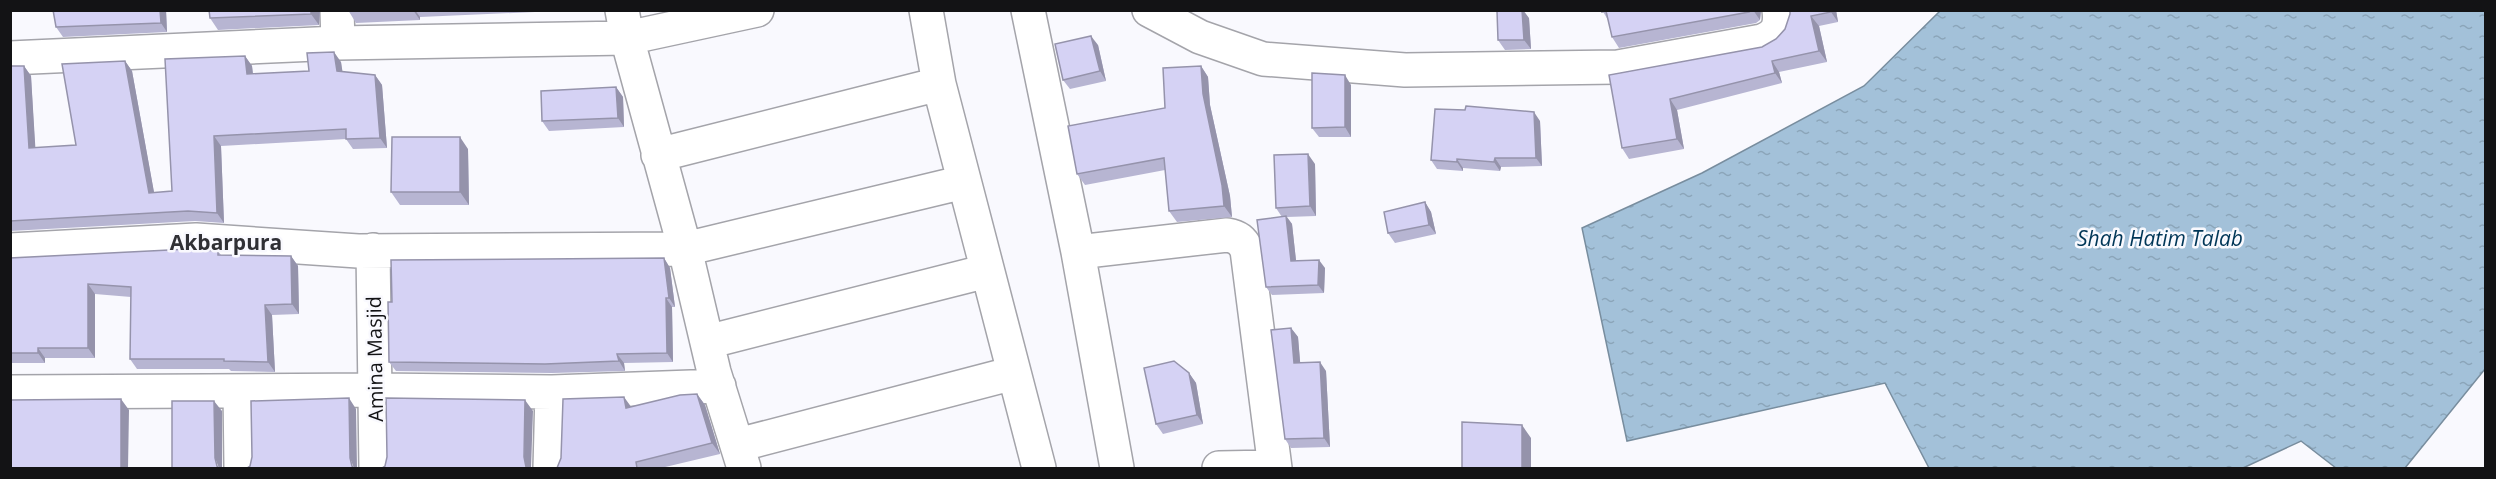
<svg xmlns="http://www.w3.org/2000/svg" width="2496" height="479" font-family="'Open Sans',sans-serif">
	<defs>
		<pattern id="water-ripples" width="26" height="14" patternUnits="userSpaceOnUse" patternTransform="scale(1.5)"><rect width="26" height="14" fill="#a3c1d9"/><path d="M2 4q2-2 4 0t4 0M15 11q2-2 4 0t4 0" fill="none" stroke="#8ba5b9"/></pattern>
	</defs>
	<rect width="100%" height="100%" fill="#f9f9fe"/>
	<path fill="url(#water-ripples)" stroke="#788d9e" stroke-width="1.5" d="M1941 10 2485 11V369L2405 468H2336L2301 441 2243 468H1929L1885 383 1627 441 1582 228 1702 173 1864 86Z"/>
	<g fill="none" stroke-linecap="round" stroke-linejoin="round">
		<g stroke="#a4a4aa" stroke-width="36">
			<path id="minor" d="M337 10 338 43
				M622 10 627 38 685 249 714 372 744 468
				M926 10 939 84 1039 468
				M1028 10 1078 252 1117 468
				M1149 10 1200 37 1263 59 1405 70 1618 67 1762 41C1777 35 1781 27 1779 10
				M10 58 338 43 627 38 757 10
				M658 155 939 84
				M10 250 196 240 358 251 685 249 964 182
				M373 250 376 468
				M1078 252 1227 235C1238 237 1242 240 1247 250L1275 468
				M707 342 987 271
				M240 391 241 468
				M10 392 376 390 552 392 719 386
				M738 445 1014 373
				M550 468 552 392
				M1219 468 1274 467"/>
		</g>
		<use href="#minor" stroke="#fff" stroke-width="33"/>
	</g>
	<path fill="#b7b5d2" d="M166 10 167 32 63 37 56 27Z
		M320 10 319 25 218 30 210 18Z
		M348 10H535V12L420 17V20L356 23Z
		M1602 10H1761L1760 20 1756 23 1619 48 1612 37 1608 20Z
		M1836 10 1838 22 1819 26 1827 62 1779 72 1782 83 1677 110 1684 149 1629 159 1622 148 1609 75 1762 47 1776 39 1785 29 1790 14Z
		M1529 18 1531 49 1505 50 1498 40Z
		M1098 45 1106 81 1070 89 1063 80Z
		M245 56 252 66 253 74 309 71 341 62 342 72 375 75 382 85 387 148 353 149 346 139 221 146 224 223 195 221 10 231V66H24L31 76 35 148 76 145 125 61 132 71 154 193 172 191Z
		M1201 66 1208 77 1210 105 1230 196 1232 217 1177 222 1169 211 1165 170 1085 185 1077 174 1165 108Z
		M1351 85V137H1319L1312 128Z
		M616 87 623 97 624 127 549 131 542 121Z
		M1540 121 1542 166 1501 167 1500 171 1463 168V171L1437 169 1431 160Z
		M468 149 469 205H400L391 192Z
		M1315 164 1316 216 1287 217 1292 224 1296 261 1325 268 1324 293 1272 295 1266 287 1282 217 1276 208Z
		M1425 202 1431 212 1436 234 1395 243 1388 233Z
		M218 251 221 255 291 256 298 266 299 314 272 315 275 372 231 371 229 369H137L130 359 131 297 95 294V358H45V363H10V258Z
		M664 258 670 268 675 307H672L673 362 624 363 625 371 552 373 396 371 389 362 392 302Z
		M1291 328 1298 337 1300 362 1326 371 1330 447 1291 448 1285 439Z
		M1189 373 1196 383 1203 424 1163 434 1156 424Z
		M697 394 705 405 720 454 661 468H557L631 407Z"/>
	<path fill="#9593ab" d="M160 10H166L167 32 161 23Z
		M311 10H320L319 25 311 14Z
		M413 10H415L420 17V20Z
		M1522 10H1523L1529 18 1531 49 1524 40Z
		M1753 10H1761L1760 20Z
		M1831 10H1836L1838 22 1831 12Z
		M1811 16 1819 26 1827 62 1819 51Z
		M1091 36 1098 45 1106 81 1100 71Z
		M334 52 341 62 344 81 337 71Z
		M245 56 252 66 254 84 247 74Z
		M125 61 132 71 156 203 149 193Z
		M1772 61 1779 72 1782 83 1775 73Z
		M24 66 31 76 36 158 29 148Z
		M1201 66 1208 77 1210 105 1230 196 1232 217 1224 206 1203 94Z
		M375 75 382 85 387 148 380 138Z
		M1345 75 1351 85V137L1345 127Z
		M616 87 623 97 624 127 618 118Z
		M1670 99 1677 110 1684 149 1677 139Z
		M1534 112 1540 121 1542 166 1536 158Z
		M214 136 221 146 224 223 217 213Z
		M460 137 468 149 469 205 460 192Z
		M1308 154 1315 164 1316 216 1310 206Z
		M1495 158 1501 167 1500 171 1494 162Z
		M1457 159 1463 168V171L1457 162Z
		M1425 202 1431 212 1436 234 1429 225Z
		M1286 216 1292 224 1297 269 1291 261Z
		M291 256 298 266 299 314 292 304Z
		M664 258 670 268 675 307 669 298Z
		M1319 260 1325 268 1324 293 1318 285Z
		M88 284 95 294V358L88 348Z
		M666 298 672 307 673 362 667 353Z
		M265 305 272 315 275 372 268 362Z
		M1291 328 1298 337 1301 372 1294 363Z
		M38 348 45 358V363L38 353Z
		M617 354 624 363 625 371 619 361Z
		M1320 362 1326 371 1330 447 1324 438Z
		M1189 373 1196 383 1203 424 1197 415Z
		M697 394 705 405 720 454 712 443Z
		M624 397 632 408H626Z
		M349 398 356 409 357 468H354L350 458Z
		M121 399 129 410 128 468H121Z
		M525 400 533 411 531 468H528L526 467 524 457Z
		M214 401 222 411V468H219L215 458Z
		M1522 425 1531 438V468H1522Z"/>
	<path fill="#d5d2f4" stroke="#9593ab" stroke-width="1.5" d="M53 10H160L161 23 56 27Z
		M209 10H311V14L210 18Z
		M1522 10 1524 40H1498L1497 11Z
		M1602 10H1752L1749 12 1612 37 1606 11 1602 12Z
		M1790 10H1831V12L1811 16 1819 51 1772 61 1775 73 1670 99 1677 139 1622 148 1609 75 1762 47 1776 39 1785 29 1790 14Z
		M1091 36 1100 71 1063 80 1055 44Z
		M334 52 337 71 375 75 380 138 346 139V129L214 136 217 213 188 211 10 221V66H24L29 148 76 145 62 64 125 61 149 193 172 191 165 59 245 56 247 74 309 71 307 53Z
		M1201 66 1203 94 1222 185 1224 206 1169 211 1164 158 1077 174 1068 126 1165 108 1163 68Z
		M1312 73 1345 75V127L1312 128Z
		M616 87 618 118 542 121 541 91Z
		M1466 106 1534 112 1536 158H1495L1494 162 1457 159V162L1431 160 1435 109 1465 110Z
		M392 137H460V192H391Z
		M1308 154 1310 206 1276 208 1274 155Z
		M1425 202 1429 225 1388 233 1384 212Z
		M1286 216 1291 261 1319 260 1318 285 1266 287 1257 220Z
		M189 249 218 251V255L291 256 292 304 265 305 268 362 224 361V359H130L131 287 88 284V348H38V353H10V258Z
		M664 258 669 298H666L667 353 617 354 619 361 545 364 389 362 388 302H392L391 260Z
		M1291 328 1294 363 1320 362 1324 438 1285 439 1271 330Z
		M1174 361 1189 373 1197 415 1156 424 1144 368Z
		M697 394 712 443 636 462 637 468H557L561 458 563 399 624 397 626 408 680 395Z
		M349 398 350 458 352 466 354 468H247L250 466 252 457 251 401Z
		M386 398 525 400 524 457 526 467 528 468H382L385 466 387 457Z
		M121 399V468H10V400Z
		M172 401H214L215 458 217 466 219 468H172Z
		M1462 422 1522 425V468H1462Z"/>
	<g text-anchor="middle" stroke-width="5" stroke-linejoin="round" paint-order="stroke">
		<g font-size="20" fill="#131315" stroke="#f9f9fe">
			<text transform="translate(375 359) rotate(-91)" y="7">Amina Masjid</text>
		</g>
		<g font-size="21" font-style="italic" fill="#003657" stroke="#f9f9fe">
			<text x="2160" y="246">Shah Hatim Talab</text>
		</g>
		<g font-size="21" font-weight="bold" fill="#303035" stroke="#f9f9fe">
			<text x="226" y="250">Akbarpura</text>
		</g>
	</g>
	<rect width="2496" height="479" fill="none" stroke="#131315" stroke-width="24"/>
</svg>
